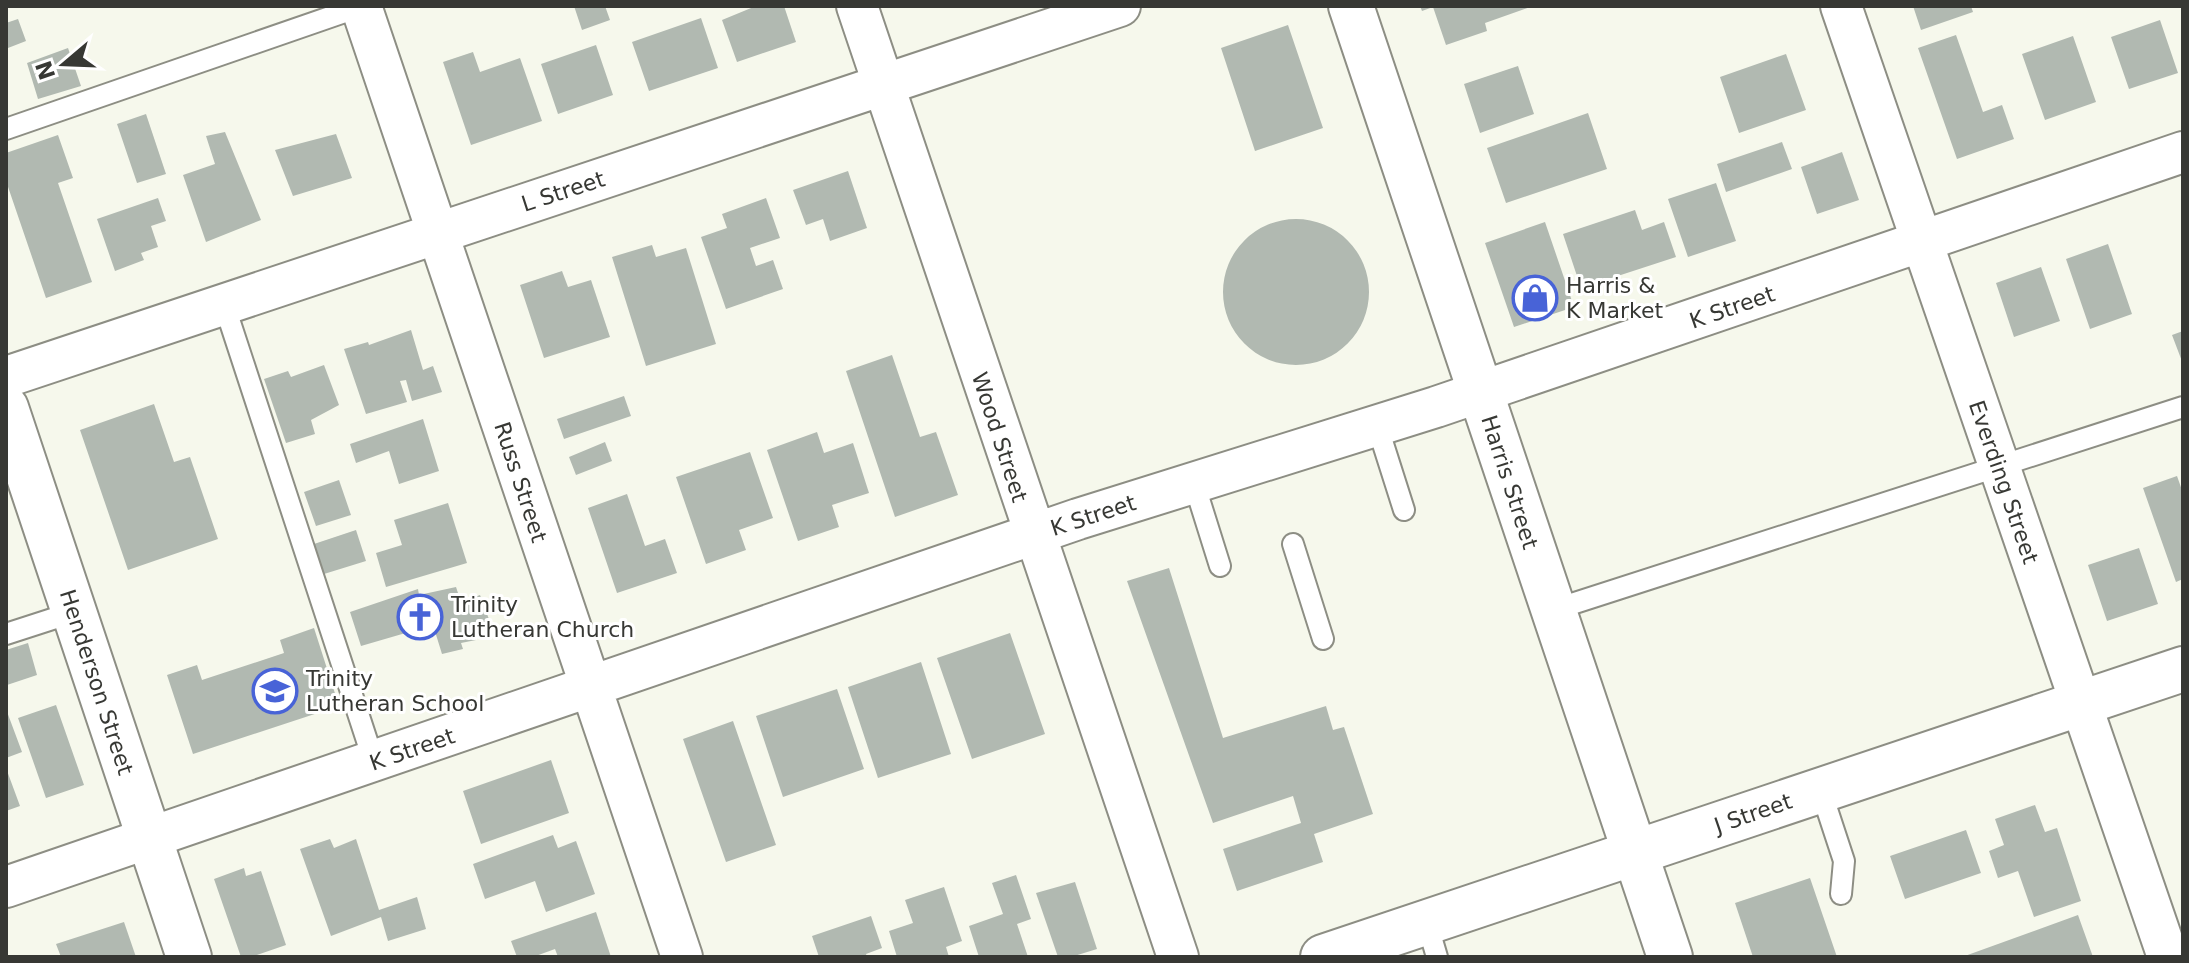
<svg xmlns="http://www.w3.org/2000/svg" width="2189" height="963" font-family="'DejaVu Sans',sans-serif">
	<rect width="100%" height="100%" fill="#f6f8ec"/>
	<path fill="#b1b9b1" d="M574 6H605L610 20 582 30Z
		M756 6H784L796 42 737 62 722 20Z
		M1420 6H1533L1485 23 1487 31 1446 45 1433 7 1422 11Z
		M1913 6H1971L1973 12 1921 30Z
		M701 18 718 68 649 91 632 42Z
		M18 19 26 41 8 48 6 53V23Z
		M2160 20 2178 73 2129 89 2111 37Z
		M1288 25 1323 128 1255 151 1221 48Z
		M1956 35 1983 112 2002 105 2014 139 1957 159 1918 48Z
		M2073 36 2096 102 2045 120 2022 54Z
		M596 45 613 95 558 114 541 64Z
		M68 48 81 86 38 99 27 63Z
		M473 52 480 72 520 58 542 121 471 145 443 62Z
		M1786 54 1806 110 1739 133 1720 77Z
		M1518 66 1534 114 1480 133 1464 84Z
		M1588 113 1607 169 1506 203 1487 148Z
		M146 114 166 174 137 183 117 124Z
		M225 132 261 220 206 242 183 175 215 164 206 136Z
		M336 134 352 178 293 196 275 150Z
		M58 135 73 178 58 183 92 282 46 298 6 181V153Z
		M1782 142 1792 169 1726 192 1717 164Z
		M1842 152 1859 200 1817 214 1801 167Z
		M848 171 867 228 830 241 823 219 806 225 793 190Z
		M1716 183 1736 241 1688 257 1668 199Z
		M158 198 166 221 151 226 158 247 141 253 144 260 115 271 97 219Z
		M766 198 780 238 750 248 756 266 773 260 783 289 726 309 701 237 727 228 722 214Z
		M1635 210 1642 230 1664 222 1676 257 1581 288 1563 234Z
		M1223 292a73 73 0 1 1 146 0a73 73 0 1 1-146 0Z
		M1545 222 1574 307 1514 327 1485 243Z
		M2108 244 2132 314 2090 329 2066 259Z
		M652 245 656 257 686 248 716 344 646 366 612 257Z
		M2041 267 2060 321 2014 337 1996 283Z
		M562 271 568 287 591 280 610 337 544 358 520 285Z
		M411 330 423 370 433 366 442 392 412 401 406 380 400 381 407 402 366 414 344 349 368 342 369 345Z
		M2183 331V364L2172 335Z
		M892 355 920 437 936 432 958 495 895 517 846 371Z
		M324 365 339 405 311 420 315 434 286 443 264 379 288 371 291 377Z
		M624 396 631 416 564 439 557 419Z
		M154 404 174 462 190 457 218 539 128 570 80 430Z
		M423 419 439 471 399 484 389 451 356 463 350 444Z
		M817 432 824 453 853 443 869 493 832 505 839 527 798 541 767 450Z
		M605 442 612 461 576 475 569 457Z
		M750 452 773 518 739 530 746 550 706 564 676 477Z
		M2177 476 2183 493V579L2176 582 2143 488Z
		M339 480 351 515 316 526 304 492Z
		M627 494 645 546 665 539 677 573 617 593 588 508Z
		M448 503 467 563 386 587 376 553 402 545 394 520Z
		M356 530 366 561 324 574 314 544Z
		M2139 548 2158 604 2107 621 2088 565Z
		M1169 568 1223 738 1326 706 1333 730 1344 727 1373 814 1314 834 1323 862 1237 891 1223 849 1301 823 1293 796 1213 823 1127 581Z
		M456 587 461 602 480 595 490 622 471 628 476 640 461 643 463 649 442 654 433 625 361 646 350 612 418 589 419 595Z
		M314 628 339 706 193 754 167 675 197 665 202 680 284 653 280 640Z
		M1010 633 1045 734 972 759 937 658Z
		M28 643 37 675 7 685 6 650Z
		M921 662 951 754 878 778 848 687Z
		M837 689 864 769 783 797 756 716Z
		M56 705 84 785 46 798 18 718Z
		M6 709 22 752 6 758Z
		M733 721 776 845 726 862 683 739Z
		M551 760 569 813 481 844 463 791Z
		M6 768 20 806 6 811Z
		M2035 805 2045 832 2057 828 2081 901 2034 917 2018 871 1998 878 1989 851 2004 845 1995 819Z
		M1966 830 1981 873 1905 899 1890 856Z
		M553 835 558 848 576 841 595 894 546 912 535 881 485 899 473 864Z
		M330 839 334 848 356 839 379 910 417 897 426 929 388 941 381 917 331 936 300 849Z
		M244 868 246 876 261 871 286 945 251 957H241L214 879Z
		M1016 875 1031 919 1017 924 1028 957H979L969 926 1003 914 992 883Z
		M1810 878 1837 957H1753L1735 903Z
		M1075 882 1097 949 1071 957H1058L1036 893Z
		M944 887 962 941 946 947 949 957H897L889 931 913 923 905 900Z
		M596 912 611 957H558L555 949 533 957H517L511 941Z
		M2078 915 2093 957H1962Z
		M871 916 882 948 866 954 867 957H819L812 936Z
		M124 922 136 957H61L56 944Z"/>
	<g fill="none" stroke-linecap="round" stroke-linejoin="round">
		<g stroke="#8d8e84" stroke-width="24">
			<path id="service" d="M6 129 362 6
				M224 304 374 762
				M1377 425 1404 510
				M1194 483 1220 566
				M1293 544 1323 639
				M1553 610 2183 407
				M6 634 74 612
				M1821 791 1844 861 1841 894
				M1427 923 1437 957"/>
		</g>
		<g stroke="#8d8e84" stroke-width="44">
			<path id="minor" d="M361 6 682 957
				M857 6 1178 957
				M1841 6 2168 957
				M6 377 1120 6
				M6 887 1078 519 1436 407 2183 152"/>
		</g>
		<g stroke="#8d8e84" stroke-width="48">
			<path id="tertiary" d="M1323 957 2183 669"/>
		</g>
		<g stroke="#8d8e84" stroke-width="48">
			<path id="secondary" d="M1351 6 1670 957
				M6 408 189 957"/>
		</g>
		<use href="#service" stroke="#fff" stroke-width="20"/>
		<use href="#minor" stroke="#fff" stroke-width="40"/>
		<use href="#tertiary" stroke="#fff" stroke-width="44"/>
		<use href="#secondary" stroke="#fff" stroke-width="44"/>
	</g>
	<defs>
		<g id="shop-ring" transform="scale(2.3)"><circle r="9.5" fill="#fff" stroke="#4863d7" stroke-width="1.5"/><path d="M-5-2.5h2.3a2.7 3.5 0 0 1 5.4 0H5L5.5 6h-11ZM-1.5-2.5h3a1.5 2.3 0 0 0-3 0Z" fill="#4863d7"/></g>
		<g id="church-ring" transform="scale(2.3)"><circle r="9.5" fill="#fff" stroke="#4863d7" stroke-width="1.5"/><path d="M-1.2-6h2.4v3.5h3.3v2.4h-3.3V6h-2.4V-.1h-3.3v-2.4h3.3Z" fill="#4863d7"/></g>
		<g id="school-ring" transform="scale(2.3)"><circle r="9.5" fill="#fff" stroke="#4863d7" stroke-width="1.5"/><path d="M0-5L7-2L0 1L-7-2ZM-4 1L0 2.5L4 1V4Q0 6-4 4Z" fill="#4863d7"/></g>
	</defs>
	<g fill-rule="evenodd">
		<use href="#shop-ring" x="1535" y="298"/>
		<use href="#church-ring" x="420" y="617"/>
		<use href="#school-ring" x="275" y="691"/>
	</g>
	<g text-anchor="middle" stroke-width="6" stroke-linejoin="round" paint-order="stroke">
		<g font-size="22" fill="#373834" stroke="#fff">
			<text transform="translate(563 191) rotate(-18)" y="8">L Street</text>
			<text transform="translate(1732 307) rotate(-19)" y="8">K Street</text>
			<text transform="translate(1000 437) rotate(72)" y="8">Wood Street</text>
			<text transform="translate(521 482) rotate(72)" y="8">Russ Street</text>
			<text transform="translate(1510 482) rotate(72)" y="8">Harris Street</text>
			<text transform="translate(2004 482) rotate(71)" y="8">Everding Street</text>
			<text transform="translate(1093 515) rotate(-18)" y="8">K Street</text>
			<text transform="translate(97 682) rotate(72)" y="8">Henderson Street</text>
			<text transform="translate(412 749) rotate(-19)" y="8">K Street</text>
			<text transform="translate(1753 813) rotate(-19)" y="8">J Street</text>
		</g>
		<g font-size="22" fill="#373834" stroke="#fff" text-anchor="start">
			<text x="1566" y="293">Harris &amp;<tspan x="1566" dy="25">K Market</tspan></text>
			<text x="451" y="612">Trinity<tspan x="451" dy="25">Lutheran Church</tspan></text>
			<text x="306" y="686">Trinity<tspan x="306" dy="25">Lutheran School</tspan></text>
		</g>
	</g>
	<rect width="2189" height="963" fill="none" stroke="#373834" stroke-width="16"/>
	<g transform="translate(64 64) rotate(251)" stroke="#ffffff" stroke-width="6" paint-order="stroke">
	<path d="M0-6L14 30L0 20L-14 30Z" fill="#373834"/>
	<text y="-12" font-size="22" font-weight="bold" text-anchor="middle" fill="#373834">N</text>
	</g>
</svg>
